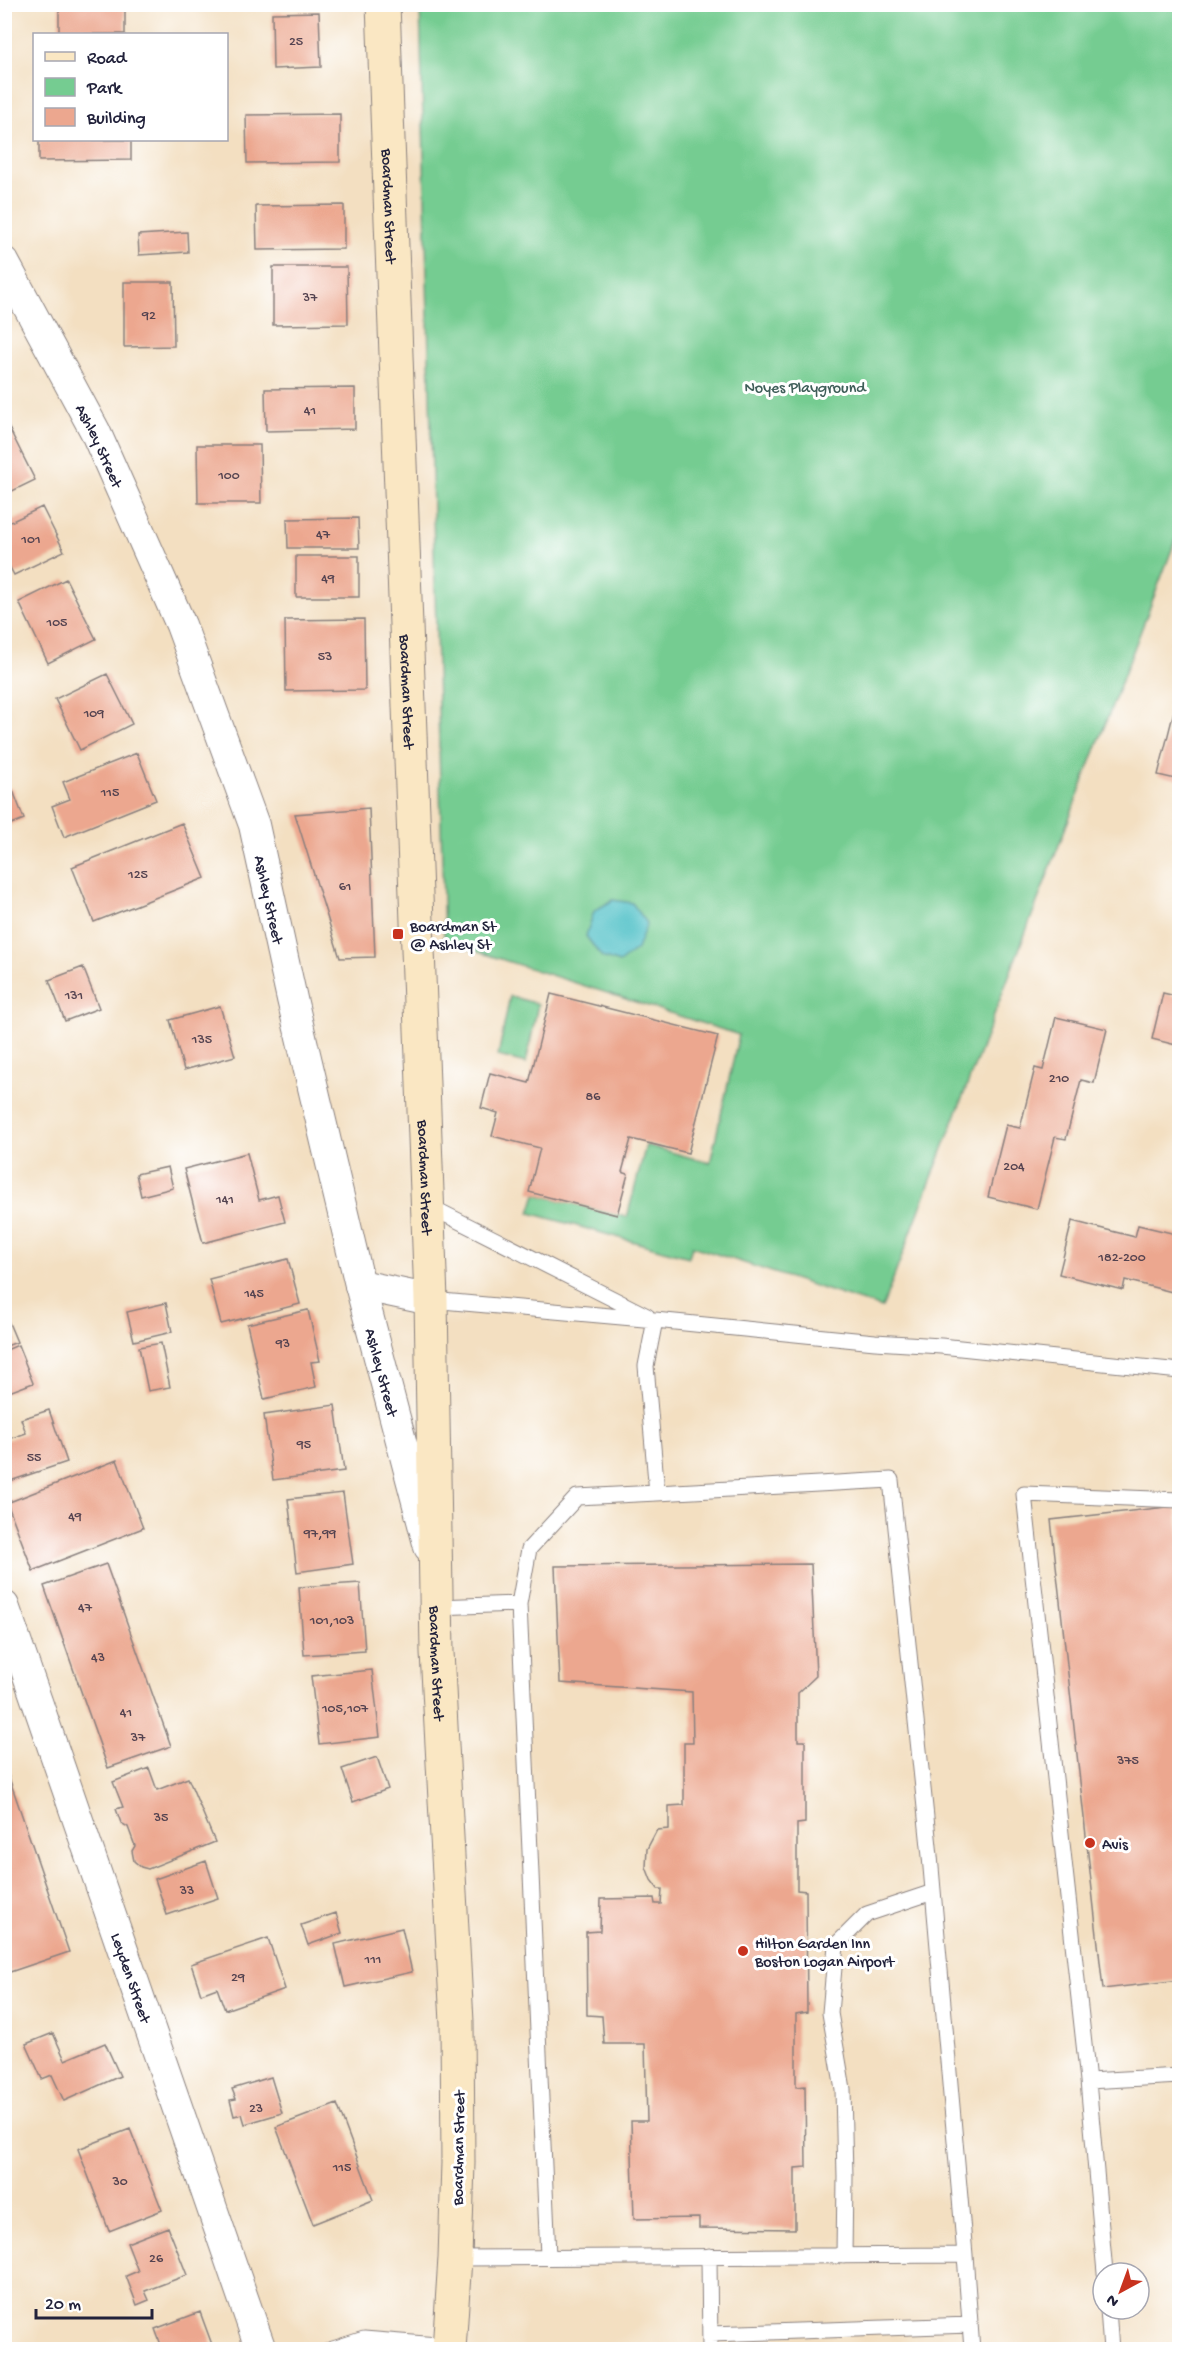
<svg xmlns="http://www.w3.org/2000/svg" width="1184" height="2354" font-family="'Gochi Hand',sans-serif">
	<rect width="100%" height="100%" fill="#fff"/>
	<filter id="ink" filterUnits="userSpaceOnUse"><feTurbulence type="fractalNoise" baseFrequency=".0167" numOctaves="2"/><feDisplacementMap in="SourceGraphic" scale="12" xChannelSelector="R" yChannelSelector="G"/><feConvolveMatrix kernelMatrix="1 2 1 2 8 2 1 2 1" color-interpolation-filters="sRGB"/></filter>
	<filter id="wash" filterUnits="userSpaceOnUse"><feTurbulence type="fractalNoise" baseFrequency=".008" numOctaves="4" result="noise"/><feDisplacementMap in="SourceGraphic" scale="24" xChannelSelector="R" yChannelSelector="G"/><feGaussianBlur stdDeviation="1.35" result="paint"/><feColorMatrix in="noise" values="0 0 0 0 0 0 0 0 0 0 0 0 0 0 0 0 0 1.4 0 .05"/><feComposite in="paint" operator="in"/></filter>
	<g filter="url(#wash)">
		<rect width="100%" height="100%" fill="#f3dfc1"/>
		<path fill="#75cc91" stroke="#4c7766" stroke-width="1.5" d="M420 5H1179V531L882 1308 692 1246 689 1257 530 1213 536 1194 627 1217 646 1145 710 1163 739 1035 444 941Z
			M510 996 538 1004 526 1063 498 1056Z"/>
		<path fill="#54c2c9" stroke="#3b7282" stroke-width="1.5" d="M613 900 632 903 647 923 637 949 619 963 602 957 586 936 594 911Z"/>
		<g id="blocks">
			<path fill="#eca78f" d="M59 4H125V34H59Z
				M319 12 321 67 273 69 272 13Z
				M340 114V162L247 163 246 115Z
				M39 140H131V160L39 161Z
				M344 205V249L257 250 256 206Z
				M187 232 188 252 139 255 138 235Z
				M273 267H347L348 324 273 325Z
				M124 282H173L174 346 124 347Z
				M355 388V429L266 431 265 389Z
				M7 424 35 480 4 495V425Z
				M197 445H260L261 503H198Z
				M42 507 64 551 14 575 4 556V525Z
				M358 518 359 548H288L287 519Z
				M296 556H359V597H296Z
				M66 579 96 639 48 663 19 602Z
				M364 619 365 690 286 691 285 620Z
				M107 674 132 724 80 750 55 699Z
				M1176 703H1180V780L1158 775Z
				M137 753 156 800 64 837 52 806 70 799 63 782Z
				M12 788 24 819 4 827V791Z
				M369 808 375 957 340 958 295 814Z
				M182 823 205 878 94 922 72 867Z
				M83 967 99 1008 65 1021 49 980Z
				M1163 993 1180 997V1046L1152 1039Z
				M551 994 718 1036 688 1153 631 1139 622 1172 628 1174 617 1215 529 1192 540 1148 492 1136 498 1113 481 1108 490 1073 529 1083Z
				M220 1006 235 1056 184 1070 170 1020Z
				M1056 1017 1107 1029 1094 1083 1081 1080 1066 1139 1055 1137 1037 1209 988 1197 1006 1125 1020 1128 1035 1068 1043 1070Z
				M247 1153 259 1200 278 1195 285 1222 203 1243 184 1169Z
				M168 1167 173 1188 141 1196 136 1174Z
				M1072 1221 1135 1237 1138 1225 1180 1235V1294L1125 1280 1123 1290 1059 1274Z
				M288 1259 300 1304 221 1324 209 1279Z
				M4 1283 10 1295 4 1297Z
				M166 1303 172 1332 134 1341 127 1312Z
				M308 1310 320 1361 311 1362 316 1387 264 1399 247 1324Z
				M4 1311 17 1342 4 1347Z
				M161 1343 170 1387 148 1391 139 1347Z
				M18 1345 33 1383 4 1394V1351Z
				M335 1405 344 1471 273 1480 264 1415Z
				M49 1410 67 1462 7 1482 4 1474V1441L26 1433 21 1419Z
				M117 1460 143 1528 33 1571 7 1503Z
				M343 1493 353 1564 297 1572 288 1499Z
				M1176 1506 1180 1538V1980L1103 1989 1051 1520Z
				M106 1564 171 1746 108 1768 44 1586Z
				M811 1564 816 1676 798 1693V1741H805V1823L797 1824V1890L806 1891 807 2012 796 2014V2087L805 2086 806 2167 795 2168V2229L699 2228V2218L634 2219 631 2121H647L645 2044H604L602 2016 587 2015 586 1932 600 1931 601 1899 654 1898 655 1904H661L662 1889H658L651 1880 646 1867 647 1849 657 1830 669 1829V1806L684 1805V1743H693L692 1692 560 1683 555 1566Z
				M360 1583 365 1651 304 1655 299 1587Z
				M372 1670 380 1737 319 1744 311 1676Z
				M377 1757 388 1789 353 1802 342 1769Z
				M5 1766 69 1952 10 1972 4 1955Z
				M149 1768 157 1790 188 1778 215 1842 148 1869 141 1867 134 1861 132 1851 135 1846 128 1827 121 1823 116 1809 123 1807 113 1782Z
				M206 1861 218 1898 167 1915 155 1879Z
				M336 1913 342 1933 308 1945 301 1925Z
				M402 1928 412 1972 345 1987 335 1944Z
				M268 1938 285 1989 225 2010 217 1988 201 1994 191 1964Z
				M53 2033 65 2060 105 2043 120 2076 64 2101 52 2075 42 2079 26 2044Z
				M271 2077 282 2113 245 2124 242 2114 234 2116 230 2100 236 2099 232 2089Z
				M337 2104 373 2200 313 2224 276 2127Z
				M130 2129 162 2210 109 2231 78 2149Z
				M168 2227 187 2275 145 2291 149 2300 137 2305 126 2276 138 2271 127 2243Z
				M200 2312 214 2350H163L155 2329Z"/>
		</g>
	</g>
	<g filter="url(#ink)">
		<use href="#blocks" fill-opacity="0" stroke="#8a807e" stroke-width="1.5"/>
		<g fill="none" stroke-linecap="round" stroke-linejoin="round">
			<g stroke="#8a807e" stroke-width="17">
				<path id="lane" d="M427 1205 647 1316
					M431 1300 655 1320 875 1342 941 1346 1180 1371
					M1180 1500 1024 1494 1088 2081 1180 2076
					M519 1604 548 2256
					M437 1607 519 1604 529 1549 577 1497 657 1493
					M1088 2081 1105 2273
					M965 2255 972 2350
					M709 2256 710 2350
					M844 2256 845 2177 843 2089 830 2013 836 1945 867 1914 933 1892
					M455 2258 965 2255 930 1856 891 1480 657 1493 646 1366 655 1320
					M1108 2309 1111 2350
					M710 2334 970 2325
					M330 2350 364 2339 449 2346"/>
			</g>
			<g stroke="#8a807e" stroke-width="32">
				<g id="street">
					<path id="s1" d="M4 262 95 431 181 625 254 825 292 999 360 1285 429 1547"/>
					<path d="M360 1285 431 1300"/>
					<path id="s2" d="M4 1606 261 2350"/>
				</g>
			</g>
			<g stroke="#8a807e" stroke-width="35">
				<g id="secondary">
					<path id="s3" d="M383 4 431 1300 437 1652 457 2022 458 2163 455 2258 449 2350"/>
				</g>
			</g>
			<use href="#lane" stroke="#fff" stroke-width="15"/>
			<use href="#street" stroke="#fff" stroke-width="30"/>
			<use href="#secondary" stroke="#fae7c3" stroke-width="33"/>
		</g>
	</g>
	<g fill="#c8321e" stroke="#fff" stroke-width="2">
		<rect x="392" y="928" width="12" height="12" rx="3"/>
		<circle cx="1090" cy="1843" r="6"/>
		<circle cx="743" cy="1951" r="6"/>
	</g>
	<g text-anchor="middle" stroke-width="6" stroke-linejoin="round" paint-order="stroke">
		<g font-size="14" fill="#544350">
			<text x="296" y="45">25</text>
			<text x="310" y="301">37</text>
			<text x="149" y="319">92</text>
			<text x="310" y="414">41</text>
			<text x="229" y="479">100</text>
			<text x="323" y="538">47</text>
			<text x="31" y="543">101</text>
			<text x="328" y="582">49</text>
			<text x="57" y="626">105</text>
			<text x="325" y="660">53</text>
			<text x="94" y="717">109</text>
			<text x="110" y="796">115</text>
			<text x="138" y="878">125</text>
			<text x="345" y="890">61</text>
			<text x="74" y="999">131</text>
			<text x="202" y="1043">135</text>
			<text x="1059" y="1082">210</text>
			<text x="593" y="1100">86</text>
			<text x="1014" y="1170">204</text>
			<text x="225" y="1203">141</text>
			<text x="1122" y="1261">182-200</text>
			<text x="254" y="1297">145</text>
			<text x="283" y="1347">93</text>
			<text x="304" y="1448">95</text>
			<text x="34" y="1461">55</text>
			<text x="75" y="1520">49</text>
			<text x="320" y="1537">97,99</text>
			<text x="85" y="1611">47</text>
			<text x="332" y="1624">101,103</text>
			<text x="98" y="1661">43</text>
			<text x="345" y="1712">105,107</text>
			<text x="126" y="1716">41</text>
			<text x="138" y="1741">37</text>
			<text x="1128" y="1764">375</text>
			<text x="161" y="1821">35</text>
			<text x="187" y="1894">33</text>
			<text x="373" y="1963">111</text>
			<text x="238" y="1981">29</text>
			<text x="256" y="2112">23</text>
			<text x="342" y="2171">115</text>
			<text x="120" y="2185">30</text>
			<text x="156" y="2262">26</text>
		</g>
		<g font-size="16" fill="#22223b" stroke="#fff">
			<text dy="6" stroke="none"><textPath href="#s3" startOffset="202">Boardman Street</textPath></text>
			<text dy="6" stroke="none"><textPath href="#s1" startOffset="207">Ashley Street</textPath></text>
			<text dy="6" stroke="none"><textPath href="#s3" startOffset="688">Boardman Street</textPath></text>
			<text dy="6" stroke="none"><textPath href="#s1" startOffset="693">Ashley Street</textPath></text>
			<text dy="6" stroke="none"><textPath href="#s3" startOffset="1174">Boardman Street</textPath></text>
			<text dy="6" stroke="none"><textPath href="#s1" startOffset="1179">Ashley Street</textPath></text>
			<text dy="6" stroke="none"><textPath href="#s3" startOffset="1660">Boardman Street</textPath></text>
			<text dy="6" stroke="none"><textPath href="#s2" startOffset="393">Leyden Street</textPath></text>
			<text transform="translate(457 2148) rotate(-89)" y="6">Boardman Street</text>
		</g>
		<g font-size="16" fill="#3f5e59" stroke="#fff">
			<text x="805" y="392">Noyes Playground</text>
		</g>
		<g font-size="16" fill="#22223b" stroke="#fff" text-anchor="start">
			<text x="410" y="931">Boardman St<tspan x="410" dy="18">@ Ashley St</tspan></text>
			<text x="1102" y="1849">Avis</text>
			<text x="755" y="1948">Hilton Garden Inn<tspan x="755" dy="18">Boston Logan Airport</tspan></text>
		</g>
	</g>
	<rect width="1184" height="2354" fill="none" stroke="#fff" stroke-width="24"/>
	<rect x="33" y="33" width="195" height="108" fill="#ffffff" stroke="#a7a7b1" stroke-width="1.5"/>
	<rect x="45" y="52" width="30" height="9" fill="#fae7c3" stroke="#a7a7b1" stroke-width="1.5"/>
	<text x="87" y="63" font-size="18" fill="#22223b">Road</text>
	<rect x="45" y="78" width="30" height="18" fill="#75cc91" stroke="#a7a7b1" stroke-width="1.5"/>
	<text x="87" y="93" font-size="18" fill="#22223b">Park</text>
	<rect x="45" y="108" width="30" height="18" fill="#eca78f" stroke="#a7a7b1" stroke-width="1.5"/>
	<text x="87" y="123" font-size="18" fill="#22223b">Building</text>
	<g transform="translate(1121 2291) rotate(221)"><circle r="28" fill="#ffffff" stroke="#a7a7b1" stroke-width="1.5"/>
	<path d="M0-4.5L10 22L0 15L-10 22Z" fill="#c8321e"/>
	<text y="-9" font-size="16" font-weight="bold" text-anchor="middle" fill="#22223b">N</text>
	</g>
	<path d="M36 2309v9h116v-9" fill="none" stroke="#22223b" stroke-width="3"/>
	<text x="45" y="2309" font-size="18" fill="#22223b" stroke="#ffffff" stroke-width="4.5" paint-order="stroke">20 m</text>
</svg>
